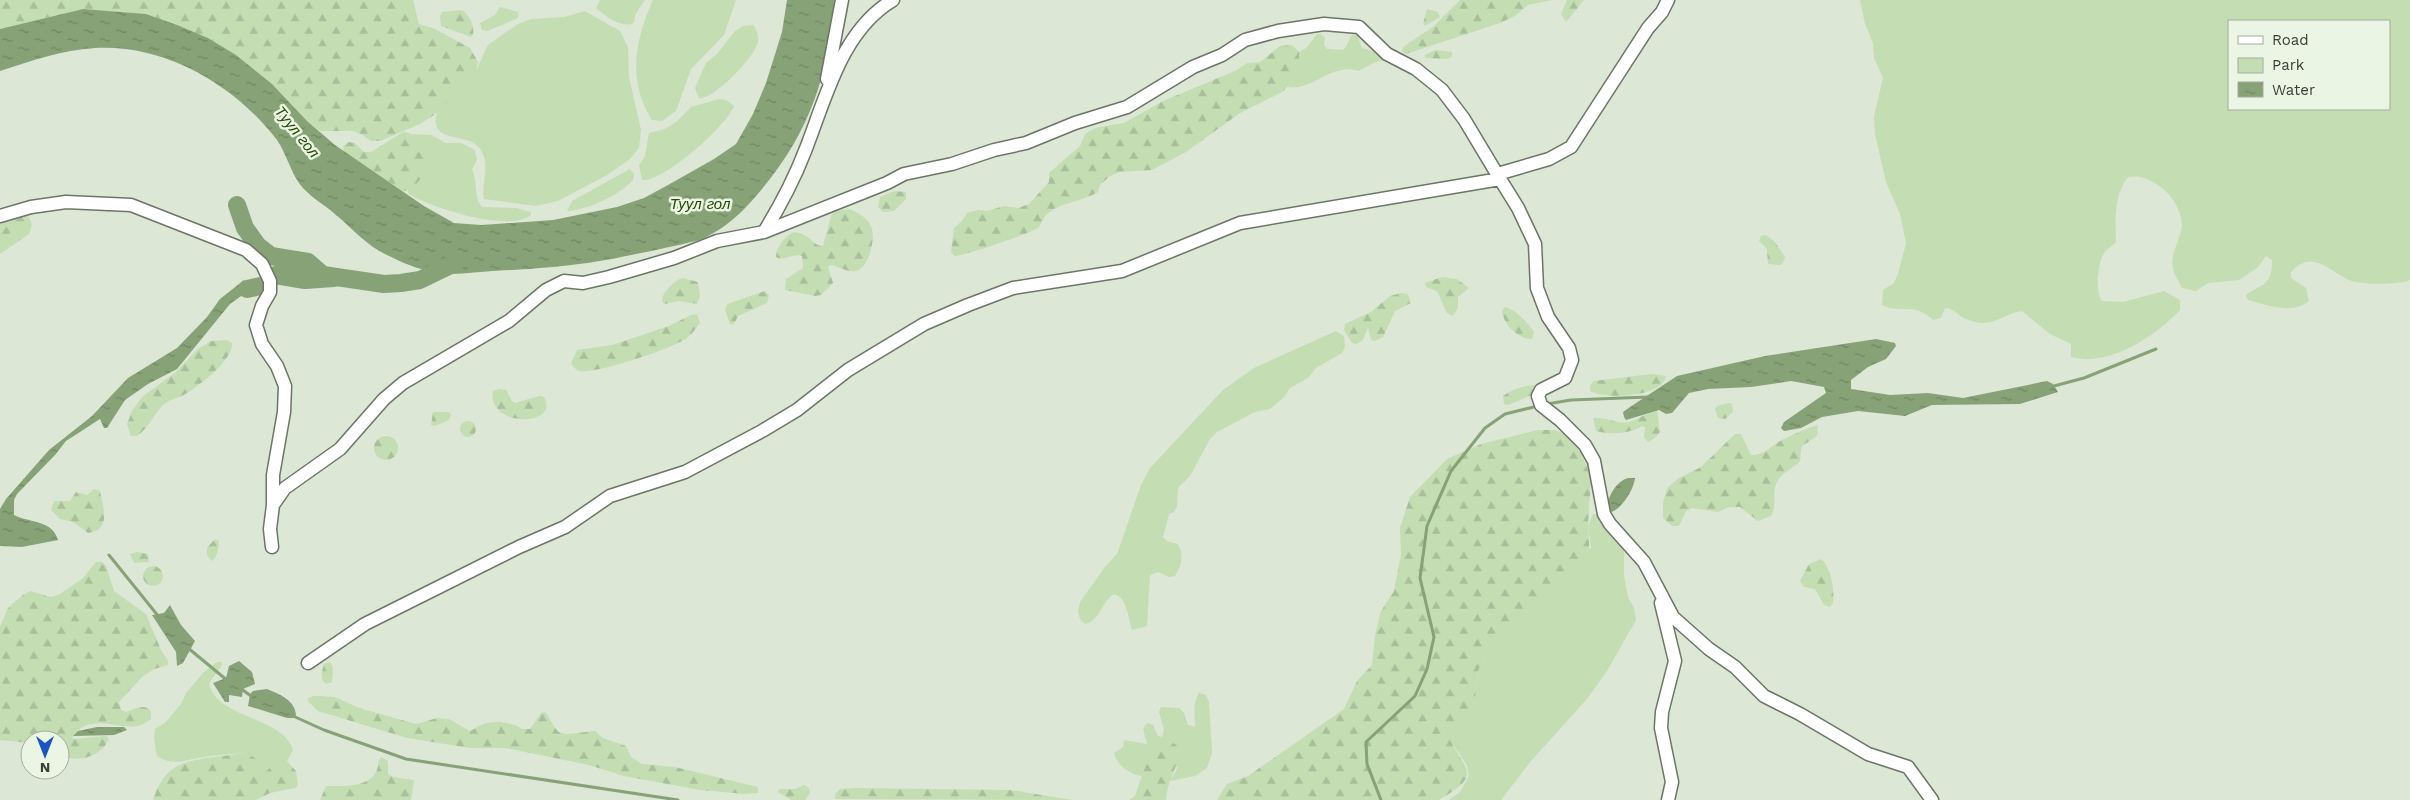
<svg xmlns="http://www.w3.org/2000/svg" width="2410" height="800" font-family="'Work Sans',sans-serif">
	<defs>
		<pattern id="forest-firs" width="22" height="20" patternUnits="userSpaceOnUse" patternTransform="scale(1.25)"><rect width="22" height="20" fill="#c4ddb3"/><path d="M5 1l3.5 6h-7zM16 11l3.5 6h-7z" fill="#a9bf9b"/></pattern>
		<pattern id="water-ripples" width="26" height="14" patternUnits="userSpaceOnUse" patternTransform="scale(1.25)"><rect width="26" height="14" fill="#88a277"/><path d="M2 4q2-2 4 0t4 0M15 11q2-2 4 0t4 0" fill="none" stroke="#708562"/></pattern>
	</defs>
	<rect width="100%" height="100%" fill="#dde7d6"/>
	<path fill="#c4ddb3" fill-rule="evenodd" d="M600 0H645L635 15 634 23C621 29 605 16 596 8Z
		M653 0H736L724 35 691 69 676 111 662 121 652 120C627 81 635 40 653 0Z
		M1860 0H2410V280C2399 285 2360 285 2349 280 2329 271 2312 248 2291 272V278L2306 288 2309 301C2292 315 2267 305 2248 300L2246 295C2263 283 2272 286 2272 260L2266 256 2258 267 2239 280 2208 283 2196 291 2182 288C2171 268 2169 263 2178 241 2179 237 2182 230 2182 226 2182 200 2153 172 2128 177 2114 194 2115 221 2116 242 2111 247 2105 250 2102 257 2098 268 2095 292 2102 301L2123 302 2164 291 2180 300V310C2154 337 2110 367 2071 357V344L2050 334 2022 311C1999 315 1992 330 1966 319 1958 316 1954 308 1945 308L1941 318 1933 320C1913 301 1902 315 1882 305L1883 290 1894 283 1898 274 1906 243 1900 214 1886 182 1875 134 1874 116 1883 78 1874 58 1873 43 1865 24ZM2229 21H2389V109H2229Z
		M500 7 518 12 519 16 516 19 487 31 482 30 480 23 495 15Z
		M585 11 620 31 628 47 629 77 641 130 639 148 630 159 607 175 558 201 536 206 484 199C481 184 490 166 482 152 470 128 428 149 437 111L476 71 488 45 506 32 520 23 532 19 564 17Z
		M753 25C758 31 760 40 756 47 751 60 712 101 699 98L695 88 706 63 717 54 735 31 743 26Z
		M1317 34H1321L1325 38 1324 45 1327 49 1343 50C1349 45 1348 39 1353 34L1357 35 1362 48 1373 51 1395 49 1400 54 1396 57 1373 63 1359 71C1331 62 1314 91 1287 87L1299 70V52L1306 48Z
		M719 99 726 100 734 106C727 126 662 183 642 180L639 165 645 156 649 133 665 129 676 122 691 107Z
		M412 134 432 135 445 143H461L475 150 477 160 472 169C478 182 473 196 482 207L516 208 531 212V215C509 233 432 208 409 194L407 191 420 180 418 141Z
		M630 169 634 174 633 180C620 195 587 210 567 211L572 201Z
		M1336 331 1344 336 1345 347 1342 353 1316 368 1308 378 1290 388 1284 397 1270 409 1255 412 1217 432 1210 439 1190 476 1178 488 1177 507 1174 512 1169 514 1163 537 1167 541 1178 544C1184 556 1182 564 1175 576L1169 577 1158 572 1150 575 1147 626 1132 630C1128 619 1128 598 1114 594 1101 602 1101 620 1085 624L1080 619 1078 611 1080 602 1104 568 1117 554 1141 485 1150 468 1223 390 1254 368Z
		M1593 514H1600L1624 546V576L1628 597 1634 608 1636 620 1607 671 1587 699 1531 761 1501 800H1449L1460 792 1469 776 1467 765 1450 740 1472 708 1475 699 1478 671 1490 648 1591 548 1588 526Z
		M217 662H222V665L209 683C216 719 283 716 293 750L287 761 278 763 261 774 246 753C231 754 213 755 198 758 182 761 173 766 157 756L154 738 155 729 166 722 181 704 186 693 204 672Z
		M1199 693 1206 695 1209 702 1212 753 1207 768 1195 776 1170 781 1178 767 1148 759 1142 776C1131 775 1116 765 1114 753L1123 747 1124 740 1147 744C1146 736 1139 728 1148 723L1153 725 1158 736 1162 737 1164 730 1159 712 1161 707 1179 708 1184 713 1188 725 1195 727C1195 714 1192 705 1199 693Z"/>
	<path fill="url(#forest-firs)" d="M0 0H413L419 24 433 28 470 48 478 62 476 71 434 115 420 124 380 141H371L363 135 353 131H320L307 121 272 84 236 55 208 38 146 14 83 9 0 29Z
		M1460 0H1552L1528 5 1515 16 1500 23 1406 54 1402 51 1403 47 1434 26Z
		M1567 0H1584L1566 22 1561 14Z
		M1427 9 1438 12 1440 17 1425 26 1423 24Z
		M461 10C469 13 475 26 473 35L471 37 441 26 440 16 442 12Z
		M1292 45 1299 52V70L1284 91 1240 113 1186 152 1152 170 1120 172 1110 176 1100 185 1098 192C1083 201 1063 202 1048 213 1043 217 1042 224 1038 228 1031 233 960 257 954 256L951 252 954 228 962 221 967 213 978 210 987 211 1004 206 1018 208 1029 204 1049 182V173L1080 146 1085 134 1095 128 1124 123 1163 101 1235 71 1247 63 1260 62 1280 46Z
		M1435 50 1452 52V56L1448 59 1425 58V55Z
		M403 132C410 132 412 135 417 139 420 143 426 146 427 151 432 165 418 190 403 191L344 152 343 146 349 142 355 143 364 152H371Z
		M894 191 906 192V199L894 211 883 212 878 207 880 197Z
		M850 209C858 213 867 217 871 226 876 237 870 267 856 271 848 273 838 266 830 265L828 267 833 283 821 295 815 296 785 290 786 279 803 268 802 256C793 253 785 262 776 257 776 247 785 236 794 232 810 234 813 246 823 246L831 216 835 211Z
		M0 210 28 216 32 224 29 234 0 254Z
		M1766 235 1775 242 1785 257 1783 263 1779 265 1768 264 1767 249 1759 241 1761 236Z
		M1442 277 1457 279 1469 288 1458 297V308L1453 316 1447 313 1437 291 1426 287 1425 283Z
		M682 278 698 282 700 296 697 304 679 301 665 304 662 302C662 292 673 282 682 278Z
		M765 291 769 295 767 303 738 316 734 324H730L725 310 727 304Z
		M1401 293 1408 294 1411 303 1395 311 1383 337 1375 341 1371 340 1368 327 1363 340 1357 344 1352 343 1344 330 1345 324 1371 312 1390 296Z
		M1505 307C1515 309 1528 323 1534 332L1532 339C1519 340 1503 324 1502 311Z
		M697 314 700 323C696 328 692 334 687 338 674 348 594 375 579 371 575 369 573 367 571 363L577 350 612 345 669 326 691 315Z
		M227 340 232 343C234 359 200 385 187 393 180 398 171 398 163 405 153 415 150 427 137 436H131L127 424 132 411 142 397 176 372 198 349 211 341Z
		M1651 374 1666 376C1663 397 1605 400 1590 391V385L1594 381Z
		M1534 385 1536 389 1534 394 1508 405 1504 404 1503 396C1513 389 1522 386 1534 385Z
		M499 389 506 390 512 401 515 403 539 396 544 397C561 427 486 428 493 391Z
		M1729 403 1732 404 1733 412 1725 419 1718 418 1715 409 1717 406Z
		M1657 410 1660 432 1656 437 1648 442 1644 437 1645 427 1642 426C1629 434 1611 435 1596 431L1593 418C1606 416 1617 425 1630 422 1639 419 1647 412 1657 410Z
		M433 412H449L451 415 449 420 435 426 431 425Z
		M460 429a8 8 0 1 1 16 0a8 8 0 1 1-16 0Z
		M1818 425 1817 436 1802 446C1800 451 1801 457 1800 461 1798 465 1781 473 1777 482 1771 494 1778 504 1771 516L1758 521 1740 507H1729L1718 512 1692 508 1686 511 1679 526H1672L1663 518V503L1667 488 1679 478 1701 467 1735 434H1741L1751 455C1765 456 1772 444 1784 439 1794 434 1807 428 1818 425Z
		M1538 430H1555L1567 435 1581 453 1591 477 1588 526 1590 558 1538 603 1490 648 1478 671 1475 699 1472 708 1450 740C1468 773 1481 775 1439 800H1217L1227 784 1248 776 1344 709 1357 681 1372 665 1375 635 1381 611 1394 591 1401 554 1400 528 1410 497 1447 459 1481 444Z
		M374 448a12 12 0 1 1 24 0a12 12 0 1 1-24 0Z
		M94 489 100 491C103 508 112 530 88 533L73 522 60 519 51 510 54 501H70L76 492 87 495Z
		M215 539 219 541C219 547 217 558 212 561L207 555V548Z
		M137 552 148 554 149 562 134 563 130 554Z
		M1821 559C1831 566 1835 592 1833 603L1830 607 1824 605 1815 589 1804 587 1800 581 1809 564Z
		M96 562H102L106 566 114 591 146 614 161 650 168 661V665L154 669 142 677 119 702 121 710 126 712C135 709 145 703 151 711V719C148 721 144 724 141 725 118 732 90 710 72 738L75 739 106 736 109 738C102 758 78 762 60 756V740H30V743L0 740V627L8 608 24 594 31 591 50 597 58 595 82 579Z
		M143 576a10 10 0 1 1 20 0a10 10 0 1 1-20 0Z
		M330 662 333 667 332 682 327 684C319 680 322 671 324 664Z
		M313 696 335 697 359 708 416 724 437 718 449 719 470 731C475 729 478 726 483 724 494 720 513 722 522 729H530L541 713 545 712C550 718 553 727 559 732 568 737 584 731 595 731L603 738 626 746 631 757 642 764 675 767 758 787V793L745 794 700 790 624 776 589 765 505 748H470L407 738 318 711 308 701V698Z
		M1167 741 1175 744 1181 750C1177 767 1167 782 1166 800H1129L1135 796 1148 758Z
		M246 753 255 758 261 774 278 763 287 761 296 771 298 785 295 788 270 793 256 800H153C166 761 186 761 223 756 231 755 238 754 246 753Z
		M381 757 388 761V774L393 777 414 780 411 800H320L326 786C341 786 368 788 376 772 379 767 377 762 381 757Z
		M804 785 809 788 810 793 805 800H791L778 792 779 789H795Z
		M856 788 1011 790 1072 800 835 799V794L840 789Z"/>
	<path fill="url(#water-ripples)" d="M787 0H838C825 77 813 127 762 189 748 206 730 225 710 235 700 241 690 242 679 245 632 255 589 265 540 268 521 270 501 270 481 272 465 273 449 276 433 272 417 269 401 262 387 255 367 246 353 229 336 215 324 204 309 197 299 183 290 170 286 153 277 140 235 85 165 44 95 48 62 50 31 61 0 71V29L83 9 146 14 177 25 208 38 236 55 272 84 307 121 335 145 424 206 454 223 481 225 553 220 617 207 644 198 668 185 714 159 736 144 753 114 766 83 782 32Z
		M244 280 247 285 244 294 230 304 177 369 148 384 125 400 107 428H104L100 419 66 441 55 455 17 494 14 500V515C28 523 52 519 58 540L22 547 0 546V509L6 499 49 450 92 416 128 378 177 348 207 317 220 299Z
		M1876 339 1895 343 1896 346 1886 359 1868 367 1851 380V389L1890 395 1928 393 1963 398 2047 381 2053 384 2058 392 2020 404 1932 405 1905 416 1858 411 1822 417 1801 428 1784 431 1781 428 1784 422 1826 393 1824 387 1791 381 1751 387 1708 389 1689 393 1672 413 1666 414 1659 410 1626 420 1624 417 1623 412 1630 407 1677 376 1765 356Z
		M1628 478H1635C1634 489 1622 509 1611 512L1607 506C1609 494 1617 481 1628 478Z
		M170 605 181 625 195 641 183 663 177 666 176 652 152 615 164 613Z
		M239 661 252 672 255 684 243 689 242 697 229 695V702H225L213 683 226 678 229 666Z
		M267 689C279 694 295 700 296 715L294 718H287L248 706 250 694 253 691Z
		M97 727H124L127 730 114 735 73 736 78 731Z"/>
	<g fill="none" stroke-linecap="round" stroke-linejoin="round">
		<path stroke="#88a277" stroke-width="3" d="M2054 386 2084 378 2156 349
			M1547 404 1571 400 1648 397
			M109 555 159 617
			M188 648 228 681
			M240 688 251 696
			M293 716 324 730 406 759 678 800
			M1381 800 1367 764 1366 742 1415 696 1427 669 1434 637 1420 578 1427 526 1451 471 1485 428 1505 414 1538 406"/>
		<path stroke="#88a277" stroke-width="18" d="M237 205 245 228 258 246 271 256 308 262 323 275 384 284 401 283 420 280 455 263
			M247 289 265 285 275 275 305 280 334 278"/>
		<g stroke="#6c7566" stroke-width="15">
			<path id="minor" d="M1668 0 1662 12 1648 28 1571 147 1549 159 1501 173 1500 179 1518 208 1535 244 1537 288 1548 317 1569 348 1572 360 1565 378 1541 390 1538 396 1541 405 1560 420 1585 445 1594 461 1604 514 1610 524 1644 562 1673 617 1709 649 1735 667 1764 696 1800 714 1868 754 1908 767 1932 800
				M827 79 842 0
				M0 216 31 207 66 202 131 205 246 250 262 264 270 281V292L262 306 256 325 262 344 277 366 285 386 284 412 273 475V505
				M272 547 270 529 273 505 285 488 340 449 384 399 403 383 509 321 546 290 564 281 583 283 609 277 674 258 717 241 764 232C780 206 794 180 805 151 826 98 841 31 893 0
				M1661 603 1675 661 1662 712 1661 728 1672 782 1668 800
				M308 663 365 624 519 547 565 527 610 496 685 472 762 431 797 410 848 370 924 324 968 305 1013 288 1122 271 1240 223 1500 179 1464 119 1442 90 1416 69 1387 54 1359 27 1324 24 1278 31 1245 40 1222 55 1193 67 1127 107 1075 123 1026 143 994 150 952 164 904 174 887 183 764 232"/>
		</g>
		<use href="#minor" stroke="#fff" stroke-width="12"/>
	</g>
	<g text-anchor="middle" stroke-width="5" stroke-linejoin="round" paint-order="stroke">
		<g font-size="15" font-style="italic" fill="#274704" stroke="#eaf5e3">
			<text transform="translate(297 132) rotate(51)" y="5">Туул гол</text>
			<text x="700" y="209">Туул гол</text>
		</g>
	</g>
	<rect x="2228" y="20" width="162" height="90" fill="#eaf5e3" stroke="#a4ac9e"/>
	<rect x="2238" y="36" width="25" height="8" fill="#ffffff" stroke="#a4ac9e"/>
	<text x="2272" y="45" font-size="15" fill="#3a3e37">Road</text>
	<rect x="2238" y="58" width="25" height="15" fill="#c4ddb3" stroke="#a4ac9e"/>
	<text x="2272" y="70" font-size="15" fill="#3a3e37">Park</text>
	<rect x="2238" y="82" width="25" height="15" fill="url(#water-ripples)" stroke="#a4ac9e"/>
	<text x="2272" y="95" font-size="15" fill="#3a3e37">Water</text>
	<g transform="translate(45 755) rotate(180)"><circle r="24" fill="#eaf5e3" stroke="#a4ac9e"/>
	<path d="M0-4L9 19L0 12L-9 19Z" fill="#1954c0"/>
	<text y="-8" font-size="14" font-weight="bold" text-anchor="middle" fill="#3a3e37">N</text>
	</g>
</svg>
